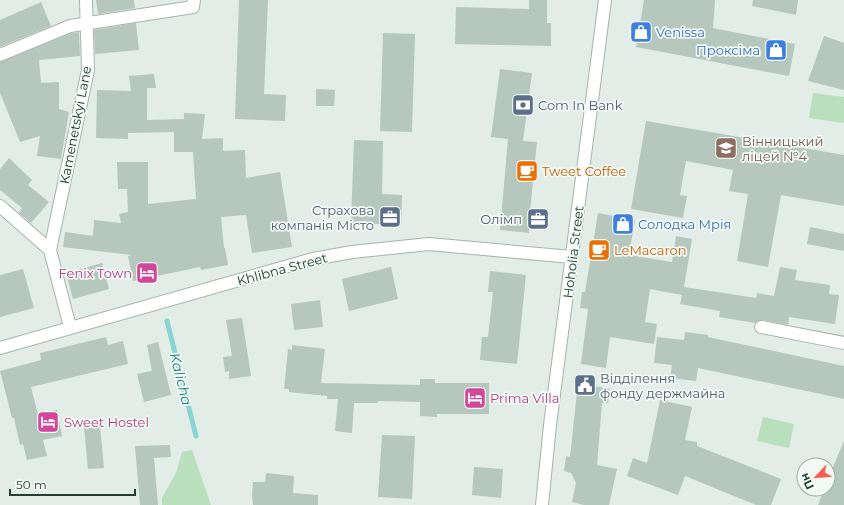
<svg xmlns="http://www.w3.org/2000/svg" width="844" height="505" font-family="Montserrat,sans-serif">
	<rect width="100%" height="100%" fill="#e1ede6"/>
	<path fill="#b9dfbc" d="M813 93 844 97V123L809 118Z
		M763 417 794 424 789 448 757 441Z
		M192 450 211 505H162V498L176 473 182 452Z"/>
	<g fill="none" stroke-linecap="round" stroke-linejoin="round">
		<path stroke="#87d4d2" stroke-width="5" d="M167 321 196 436"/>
	</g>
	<path fill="#b6c7be" d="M96 0H134L135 8 98 14Z
		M239 0H268L264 94 286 95 285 121 235 119Z
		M529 0H547V23H551V46L455 44 456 7 529 9Z
		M644 0H715L713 28 795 44 789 76 636 47Z
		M753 0H798L796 15 752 6Z
		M41 2 51 26 0 47V20Z
		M136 23 139 50 95 54 94 30Z
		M79 32 80 56 39 60 41 83 59 82V109L69 112 61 159 37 156 40 136 20 142 0 93V62L72 33Z
		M383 33 415 34 412 132 380 131Z
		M824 36 844 43V90L808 81Z
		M500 69 532 73 523 141 537 142 530 211 546 212 545 227 529 225V233L500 230 508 139 491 137Z
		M154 74 156 88H147V120L184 119V113L205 114 202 139 223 138V151L245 150 246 178 280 172 292 247 252 253 246 215 221 217 224 248H225L228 265 201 270 200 267 133 281 128 256 132 255 63 247 65 232 93 236 94 220 121 223 119 214 128 212 127 189H118L117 162H148V204L196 199 193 152H174V132L128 133V139L96 138 97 90 131 91 129 76Z
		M316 89 335 90 334 106H316Z
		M646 121 844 155V206L781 195 768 267 737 261 748 194 729 191 733 170 686 161 680 195 687 196 683 218 631 209Z
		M354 140 383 141 382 194 402 195 401 225 351 223Z
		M9 158 32 180 28 185 49 202 31 223 19 213 22 208 0 190V169Z
		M598 213 635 220 629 255 672 262 676 236 692 239 684 287 756 298 757 293 774 296 780 267 797 270 795 280 830 285 829 294 839 295 835 324 789 317 788 325 762 320 755 323 719 317 720 311 680 304 682 295 650 289 645 322 657 324 654 344 610 337 606 368 581 364 588 309 580 308 582 292H585Z
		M810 227 844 234V251L807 244Z
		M102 263 109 289 73 299 66 273Z
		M391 267 398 299 349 311 342 279Z
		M23 269 34 308 0 317V275Z
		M490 271 526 275 517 364 480 360 482 337H488L493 292H488Z
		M320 300 323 327 294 330 291 304Z
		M242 318 251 376 229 379V371L225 372 223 357 232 356 226 320Z
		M685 332 708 335V337L844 366V399L698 368 696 381 670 378 672 365 654 363 657 337 684 340Z
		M106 337 108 345 123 341 128 364 31 387 38 415 57 410 62 436 43 440 47 456 27 460 23 444 20 445 14 418H12L0 371 41 360 40 353Z
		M158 342 171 395 144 402 137 374 152 371 147 345Z
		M292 345 325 349 321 383 420 385V379H435V383H489V414H437V417L420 416V402L378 401V403H354L352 433 335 431 338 399H327V396L289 392V389H284L288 349 292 350Z
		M578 383 610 389 608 403H602L597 465 617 469 609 505H584L572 502 576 483 571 473 564 471 566 456 570 457Z
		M660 400 692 407 685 440 697 442V446L781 479 771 505H756L685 476 678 495 627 476 633 458 647 463Z
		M100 426 104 468 88 469 84 427Z
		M382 435 415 436 412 499 378 497Z
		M844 441V505H818L824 489H828V479Z
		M170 445 171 457 154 458 158 505H140L135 446Z
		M474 467 503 469 501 498 472 495Z
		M266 473 294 476 293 493 318 495V505H253L252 494 253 482H265Z"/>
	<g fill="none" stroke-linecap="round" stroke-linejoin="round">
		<g stroke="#a4b5ac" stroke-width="14">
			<path id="minor" d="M0 55 70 26 193 7 194 0
				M0 206 50 250 70 327
				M50 250 88 70 86 0
				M761 327 844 343
				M0 348 313 259 352 252 429 244 572 257
				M542 505 550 425 605 0"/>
		</g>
		<use href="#minor" stroke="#fff" stroke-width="12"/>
	</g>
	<defs>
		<g id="shop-square" transform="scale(1.15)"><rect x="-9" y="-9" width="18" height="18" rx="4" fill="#3f7fe0" stroke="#f2f9f4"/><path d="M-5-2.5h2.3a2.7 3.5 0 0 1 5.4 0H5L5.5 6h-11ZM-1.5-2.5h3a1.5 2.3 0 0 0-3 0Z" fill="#fff"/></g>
		<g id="bank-square" transform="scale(1.15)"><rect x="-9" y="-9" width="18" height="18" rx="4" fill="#5c6f8a" stroke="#f2f9f4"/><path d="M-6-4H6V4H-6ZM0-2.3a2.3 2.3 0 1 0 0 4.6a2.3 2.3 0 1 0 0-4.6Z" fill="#fff"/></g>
		<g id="school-square" transform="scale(1.15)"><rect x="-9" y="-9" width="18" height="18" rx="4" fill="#8d6e63" stroke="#f2f9f4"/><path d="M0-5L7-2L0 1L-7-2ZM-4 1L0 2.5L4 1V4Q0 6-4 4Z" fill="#fff"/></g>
		<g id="cafe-square" transform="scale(1.15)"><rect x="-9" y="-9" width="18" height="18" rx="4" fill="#e8710a" stroke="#f2f9f4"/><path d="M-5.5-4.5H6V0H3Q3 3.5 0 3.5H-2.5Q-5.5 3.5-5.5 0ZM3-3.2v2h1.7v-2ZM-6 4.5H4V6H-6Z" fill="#fff"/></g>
		<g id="office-square" transform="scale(1.15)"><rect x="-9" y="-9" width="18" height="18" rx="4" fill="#5c6f8a" stroke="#f2f9f4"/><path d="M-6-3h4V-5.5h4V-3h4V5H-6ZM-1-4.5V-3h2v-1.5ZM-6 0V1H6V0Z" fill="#fff"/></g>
		<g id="hotel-square" transform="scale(1.15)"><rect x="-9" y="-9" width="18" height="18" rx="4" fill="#d1479c" stroke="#f2f9f4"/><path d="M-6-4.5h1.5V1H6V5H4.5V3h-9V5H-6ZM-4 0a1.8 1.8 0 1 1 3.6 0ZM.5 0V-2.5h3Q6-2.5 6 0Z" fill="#fff"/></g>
		<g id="civic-square" transform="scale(1.15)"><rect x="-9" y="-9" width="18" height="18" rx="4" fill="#5c6f8a" stroke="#f2f9f4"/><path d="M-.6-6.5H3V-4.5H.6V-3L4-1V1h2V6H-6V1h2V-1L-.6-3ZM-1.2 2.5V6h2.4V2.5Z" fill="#fff"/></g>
	</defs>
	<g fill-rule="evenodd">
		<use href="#shop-square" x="641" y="32"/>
		<use href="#shop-square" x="776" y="50"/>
		<use href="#bank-square" x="523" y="105"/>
		<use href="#school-square" x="726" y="148"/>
		<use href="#cafe-square" x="527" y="171"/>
		<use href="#office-square" x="390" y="217"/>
		<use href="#office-square" x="538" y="219"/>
		<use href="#shop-square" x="623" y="224"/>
		<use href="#cafe-square" x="599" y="250"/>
		<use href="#hotel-square" x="147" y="273"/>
		<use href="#civic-square" x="585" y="385"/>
		<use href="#hotel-square" x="475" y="398"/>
		<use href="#hotel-square" x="48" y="422"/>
	</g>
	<g text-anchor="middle" stroke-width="3.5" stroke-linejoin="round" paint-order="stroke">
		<g font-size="13" fill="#366cbe" stroke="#f2f9f4" text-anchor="start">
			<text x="656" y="37">Venissa</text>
			<text x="760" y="55" text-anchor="end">Проксіма</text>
			<text x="638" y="229">Солодка Мрія</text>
		</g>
		<g font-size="13" fill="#4e5e75" stroke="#f2f9f4" text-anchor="start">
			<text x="538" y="110">Com In Bank</text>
			<text x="374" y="215" text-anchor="end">Страхова<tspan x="374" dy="15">компанія Місто</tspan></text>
			<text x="522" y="224" text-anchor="end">Олімп</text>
			<text x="600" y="383">Відділення<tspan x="600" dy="15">фонду держмайна</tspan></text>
		</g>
		<g font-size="13" fill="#213e31" stroke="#f2f9f4">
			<text transform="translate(75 125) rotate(-79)" y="5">Kamenetskyi Lane</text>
			<text transform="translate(573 252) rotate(-83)" y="5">Hoholia Street</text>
			<text transform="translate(282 269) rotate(-15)" y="5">Khlibna Street</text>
		</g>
		<g font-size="13" fill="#785e54" stroke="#f2f9f4" text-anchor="start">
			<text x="742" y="146">Вінницький<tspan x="742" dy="15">ліцей №4</tspan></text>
		</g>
		<g font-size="13" fill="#c56008" stroke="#f2f9f4" text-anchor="start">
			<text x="542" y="176">Tweet Coffee</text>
			<text x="614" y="255">LeMacaron</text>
		</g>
		<g font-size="13" fill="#b23c85" stroke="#f2f9f4" text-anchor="start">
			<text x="132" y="278" text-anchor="end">Fenix Town</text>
			<text x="490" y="403">Prima Villa</text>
			<text x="64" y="427">Sweet Hostel</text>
		</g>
		<g font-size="14" font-style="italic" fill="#187d7c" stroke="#f2f9f4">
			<text transform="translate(181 379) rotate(76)" y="5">Kalicha</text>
		</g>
	</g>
	<g transform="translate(816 477) rotate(244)"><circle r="19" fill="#f2f9f4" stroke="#9eaea6"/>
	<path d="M0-3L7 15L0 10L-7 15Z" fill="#f95e53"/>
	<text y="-6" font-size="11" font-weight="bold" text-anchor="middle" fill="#213e31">Пн</text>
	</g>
	<path d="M10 489v6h125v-6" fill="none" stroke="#213e31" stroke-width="2"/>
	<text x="16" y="489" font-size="12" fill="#213e31" stroke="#f2f9f4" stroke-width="3" paint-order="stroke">50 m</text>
</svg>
